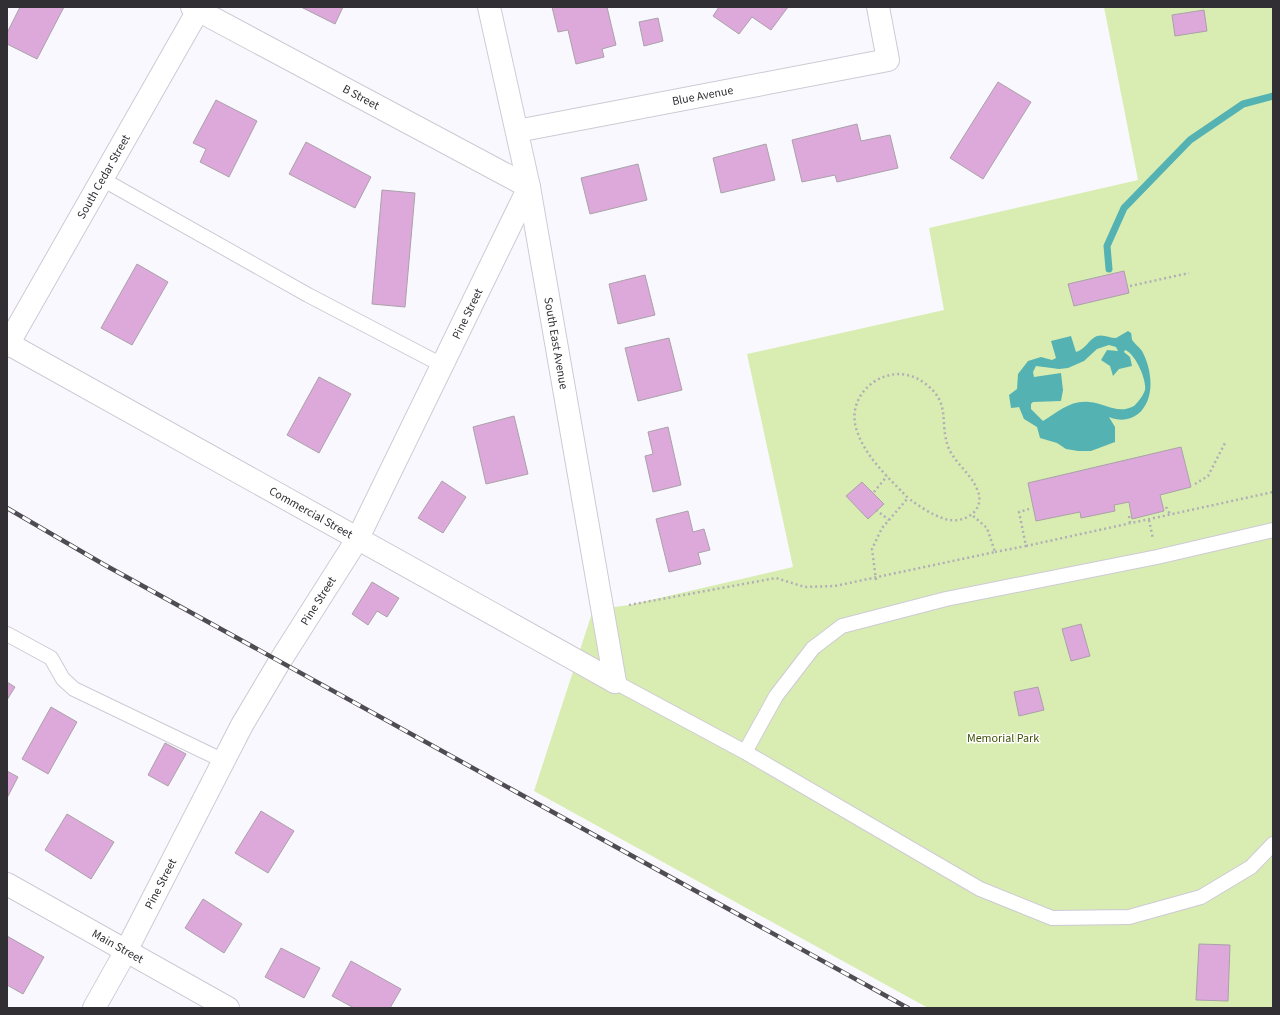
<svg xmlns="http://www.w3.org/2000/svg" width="1280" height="1015" font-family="'Source Sans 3',sans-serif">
	<rect width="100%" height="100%" fill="#faf8ff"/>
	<path fill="#d9edb3" d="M1104 7H1273V1008H928L534 791 593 610 629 605 793 567 747 354 944 310 929 228 1138 180Z"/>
	<path fill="#55b2b2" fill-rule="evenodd" d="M1128 331 1131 333C1132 335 1131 339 1133 341 1136 345 1139 347 1142 351 1152 369 1156 399 1138 414 1129 421 1119 421 1109 417L1115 427V442L1091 451H1078L1066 449 1057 443 1040 438 1037 427 1024 419 1019 407 1011 408 1009 395 1017 389 1018 374 1028 361 1041 357 1052 360 1056 358 1051 341 1071 336 1076 352C1085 350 1089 339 1097 336 1104 334 1109 338 1116 338ZM1109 345 1116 347 1118 351 1107 350 1101 360 1110 366 1113 376 1119 369 1132 366 1130 357 1124 352 1125 350C1135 353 1147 380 1145 390 1143 396 1138 402 1134 406 1117 415 1106 403 1089 402 1070 400 1058 412 1043 421L1031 409V404L1033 402 1061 401 1063 390 1061 373 1034 377 1033 372 1036 366 1059 369 1068 368 1084 361 1097 349Z"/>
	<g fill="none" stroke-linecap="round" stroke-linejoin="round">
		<path stroke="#55b2b2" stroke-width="7" d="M1109 269 1107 246 1124 208 1190 140 1243 104 1273 96"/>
	</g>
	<path fill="#dca9da" stroke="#aaa1a9" d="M20 7H64L37 59 7 44V33Z
		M301 7H343L335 24Z
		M552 7H607L616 45 602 49 604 57 576 64 568 30 558 32Z
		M719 7H788L771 30 752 17 739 34 713 16Z
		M1204 10 1207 31 1175 36 1172 15Z
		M658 18 663 41 644 46 639 22Z
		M998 82 1031 102 983 179 950 158Z
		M216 100 257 121 229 177 200 162 206 149 193 143Z
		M857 124 861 141 890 135 898 168 837 182 835 175 802 182 792 140Z
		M306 142 371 177 355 208 289 174Z
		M766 144 775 180 721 193 713 158Z
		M638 164 647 200 590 214 581 178Z
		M382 190 415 193 405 307 372 304Z
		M137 264 168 282 132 345 101 328Z
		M1124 271 1129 293 1074 306 1068 284Z
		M645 275 655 315 618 324 609 284Z
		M669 338 682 390 638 401 625 348Z
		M319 377 351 394 319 453 287 435Z
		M514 416 528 474 486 484 473 427Z
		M668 427 681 485 653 492 645 456 653 454 648 432Z
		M1181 447 1191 487 1160 495 1164 511 1132 519 1129 502 1114 505 1115 511 1081 518 1080 512 1036 521 1028 483Z
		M442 481 466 497 443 533 418 518Z
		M862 482 884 504 868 519 846 496Z
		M688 511 693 532 704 529 710 550 698 553 701 564 669 572 656 519Z
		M372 582 399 598 387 617 377 611 368 625 352 614Z
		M1081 624 1090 656 1071 661 1062 629Z
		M7 682 15 687 7 700Z
		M1038 687 1044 710 1019 716 1014 692Z
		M51 707 77 722 48 774 22 759Z
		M165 743 186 754 168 786 148 775Z
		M7 771 18 777 7 798Z
		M261 811 294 831 268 873 235 853Z
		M67 814 114 842 91 879 45 850Z
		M203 899 242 924 224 953 185 928Z
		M7 936 44 957 23 994 7 985Z
		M1199 944 1230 945 1228 1001 1196 1000Z
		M281 948 320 968 304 998 265 977Z
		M351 961 401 989 390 1008H354L332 996Z"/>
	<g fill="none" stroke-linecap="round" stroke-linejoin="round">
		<g stroke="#cdcad4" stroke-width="16">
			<path id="lane" d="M102 179 308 295 442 365
				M7 634 51 658 63 679 74 689 224 761
				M615 682 745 752 980 889 1052 918 1129 917 1201 897 1251 867 1273 844
				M745 752 776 696 813 648 842 626 946 599 1157 557 1273 530"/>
		</g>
		<g stroke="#cdcad4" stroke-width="24">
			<g id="street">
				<path id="s1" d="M489 7 529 187 615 682"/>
				<path id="s2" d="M517 131 888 60 878 7"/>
				<path id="s3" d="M7 343 615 682"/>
				<path id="s4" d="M7 884 228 1008"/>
				<path id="s5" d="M94 1008 126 951 242 725 280 661 358 538 529 187 192 7"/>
			</g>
		</g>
		<g stroke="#cdcad4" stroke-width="24">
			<g id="secondary">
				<path id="s6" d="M7 346 200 7"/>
			</g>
		</g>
		<path stroke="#b1afb5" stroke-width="2.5" stroke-dasharray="2 3" stroke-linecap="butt" d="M1130 286 1189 273
			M1195 484 1208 476 1225 443
			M874 492 887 476
			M1166 507 1170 514
			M876 510 889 520
			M1129 516 1130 523
			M1149 520 1153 539
			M1026 546 1273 492
			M995 552 1026 546 1019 512 1029 509
			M876 580 872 549 882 528 908 498C889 478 866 458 857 431 843 393 889 358 923 382 953 403 938 422 949 449 956 464 971 474 977 489 987 510 964 525 945 519 932 515 919 506 908 498
			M629 605 776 578 805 587 835 586 995 552 987 528 972 515"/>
		<use href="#lane" stroke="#fff" stroke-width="14"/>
		<use href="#street" stroke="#fff" stroke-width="22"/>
		<use href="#secondary" stroke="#fff" stroke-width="22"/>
		<g stroke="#4f4d52" stroke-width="4.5">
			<path id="rail" d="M7 508 103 564 908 1008"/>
		</g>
		<use href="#rail" stroke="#fff" stroke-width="3" stroke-dasharray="9" stroke-linecap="butt"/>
	</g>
	<g text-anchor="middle" stroke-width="3" stroke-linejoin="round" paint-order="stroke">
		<g font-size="12" fill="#312f33" stroke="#fff">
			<text dy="4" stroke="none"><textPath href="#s2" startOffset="189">Blue Avenue</textPath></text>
			<text transform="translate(361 97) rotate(28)" y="4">B Street</text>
			<text dy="4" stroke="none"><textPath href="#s6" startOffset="195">South Cedar Street</textPath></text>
			<text dy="4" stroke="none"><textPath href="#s5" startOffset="789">Pine Street</textPath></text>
			<text dy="4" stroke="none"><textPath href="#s1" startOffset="343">South East Avenue</textPath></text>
			<text dy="4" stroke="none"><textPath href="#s3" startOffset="348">Commercial Street</textPath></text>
			<text dy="4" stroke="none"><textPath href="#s5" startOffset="465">Pine Street</textPath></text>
			<text dy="4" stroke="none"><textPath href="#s5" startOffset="141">Pine Street</textPath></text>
			<text dy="4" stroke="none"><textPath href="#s4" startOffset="127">Main Street</textPath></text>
		</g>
		<g font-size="12" fill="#3f5109" stroke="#fff">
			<text x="1003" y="742">Memorial Park</text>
		</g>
	</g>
	<rect width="1280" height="1015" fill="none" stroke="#312f33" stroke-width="16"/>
</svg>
